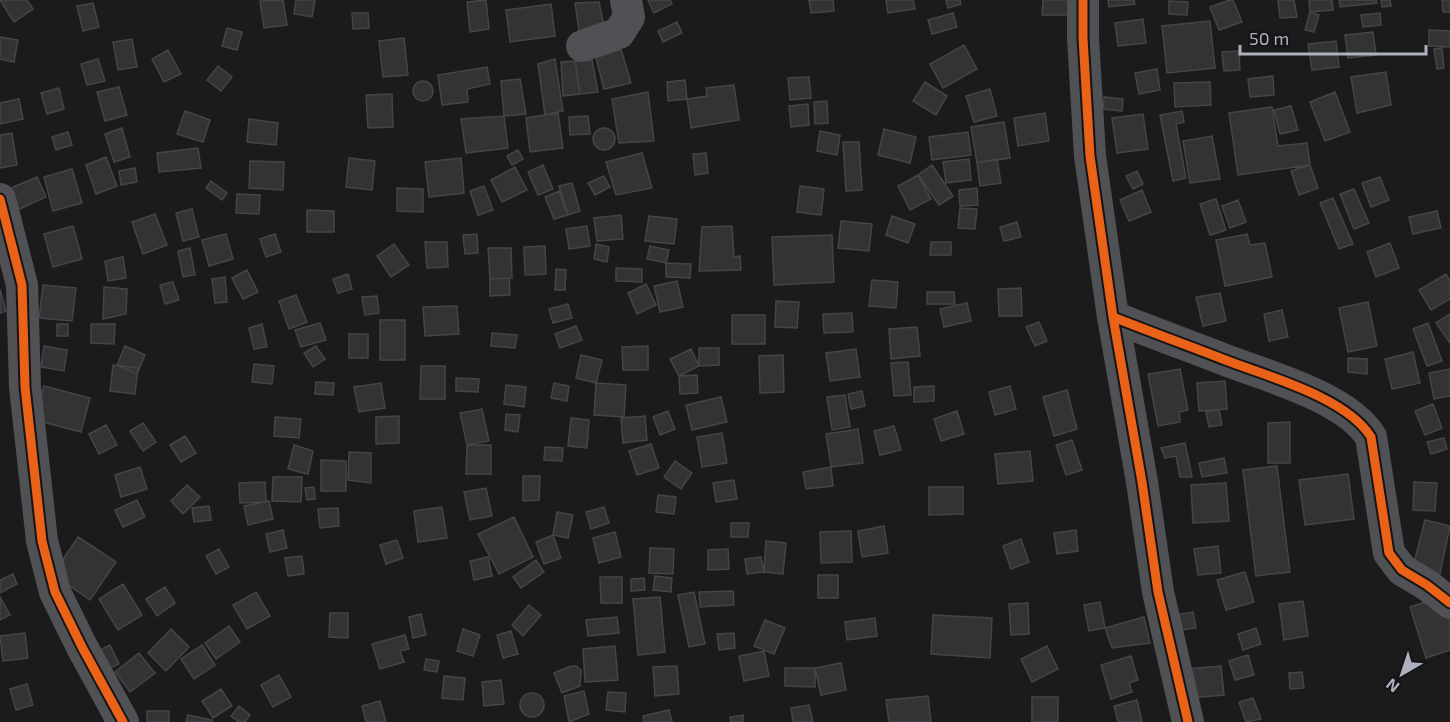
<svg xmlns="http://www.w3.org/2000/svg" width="1450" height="722" font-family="'Exo 2',sans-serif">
	<rect width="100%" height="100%" fill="#1b1b1c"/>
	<path fill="#333334" stroke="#444548" stroke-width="1.5" d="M0 0H27L33 9 14 22Z
		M283 0 287 25 264 28 260 1Z
		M296 0H315L312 17 294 14Z
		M486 0 489 29 470 32 467 2Z
		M648 0H670L672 4 654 13Z
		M809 0H833L834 11 811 13Z
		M886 0H913L915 9 888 13Z
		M946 0H960L961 4 948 8Z
		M1043 0H1068V15H1042Z
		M1108 0H1134L1135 4 1109 7Z
		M1230 0H1233L1242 22 1219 30 1210 7Z
		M1278 0H1294L1297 17 1280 18Z
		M1309 0H1332L1333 10 1310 12Z
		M1339 0H1376L1377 3 1340 7Z
		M1381 0H1390L1391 6 1382 7Z
		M1442 0H1450V12H1443Z
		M1169 1 1188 2 1187 15 1169 14Z
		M599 2 605 31H579L575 3Z
		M93 3 99 27 83 31 77 6Z
		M551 4 555 36 510 42 506 10Z
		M1310 12 1319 15 1314 32 1305 30Z
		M352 13H368L369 28 353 29Z
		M953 13 957 27 932 34 928 20Z
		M1380 13 1381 25 1363 27 1361 15Z
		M1143 19 1146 43 1118 46 1115 23Z
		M1210 21 1215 68 1167 73 1162 26Z
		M677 22 682 33 663 42 658 31Z
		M227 28 242 32 237 50 222 46Z
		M1429 30 1450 31V47L1429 46Z
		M1373 32 1376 55 1348 58 1345 35Z
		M0 37 18 40 14 62 0 59Z
		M404 38 408 75 383 77 379 41Z
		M132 39 137 67 118 70 113 42Z
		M1336 41 1339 67 1312 70 1308 44Z
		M964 45 977 69 943 88 930 64Z
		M1442 48 1444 68 1437 69 1434 49Z
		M621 49 631 83 604 89 596 58Z
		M168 50 181 74 164 82 152 59Z
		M1239 51 1240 70 1224 71 1222 52Z
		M98 59 105 81 87 85 81 64Z
		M555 59 563 111 545 115 538 64Z
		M592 60 598 92 580 94 575 61Z
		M575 61 580 94 563 96 561 62Z
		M218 66 232 77 221 91 207 80Z
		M487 67 490 84 467 89 468 102 442 105 438 75Z
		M1157 69 1160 90 1139 94 1135 73Z
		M1386 72 1391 105 1357 113 1351 77Z
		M1273 76 1274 95 1250 97 1248 79Z
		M809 77 811 98 790 100 788 78Z
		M520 79 526 114 504 116 501 81Z
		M685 80 687 99 668 101 667 82Z
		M413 91a10 10 0 1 1 20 0a10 10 0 1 1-20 0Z
		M925 82 947 96 936 115 913 101Z
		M1210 82 1211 105 1175 107 1174 83Z
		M734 85 739 120 691 128 687 99 707 96 706 88Z
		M119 87 127 115 105 121 97 92Z
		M59 88 64 109 47 114 41 93Z
		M990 89 997 116 974 122 966 96Z
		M648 92 654 141 619 143 612 99Z
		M1335 92 1350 132 1325 141 1310 102Z
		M392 94 393 127 368 128 366 95Z
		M1104 97 1123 99 1122 111 1103 109Z
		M19 99 23 119 0 124V103Z
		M827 101 828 123 815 124 814 102Z
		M808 104 809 125 791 127 789 106Z
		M1291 106 1298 130 1280 134 1274 110Z
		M1272 107 1278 146 1307 143 1310 165 1238 175 1229 113Z
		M185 111 210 120 203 142 177 134Z
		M1182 111 1184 122 1176 124 1186 178 1173 181 1160 115Z
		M558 113 563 148 530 152 526 118Z
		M1045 113 1049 141 1018 146 1014 118Z
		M1143 114 1148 149 1117 153 1112 118Z
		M504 116 508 148 466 153 461 119Z
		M588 116 590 134 570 135 569 117Z
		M249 119 278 123 276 145 247 142Z
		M1004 122 1010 158 977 163 971 127Z
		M122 128 130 157 114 162 105 134Z
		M593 139a11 11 0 1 1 22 0a11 11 0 1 1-22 0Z
		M884 129 916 137 910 163 878 155Z
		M820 131 840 135 837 155 817 151Z
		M68 132 72 145 56 150 52 137Z
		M968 132 971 155 932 160 929 137Z
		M12 133 17 165 0 168V135Z
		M1212 136 1220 179 1190 183 1183 141Z
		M843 142H859L862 190 846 191Z
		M198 148 201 168 159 172 157 153Z
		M518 150 523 159 512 165 507 156Z
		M642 153 652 188 616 195 606 162Z
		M706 153 708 173 695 175 693 154Z
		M106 157 117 186 96 194 86 165Z
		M349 158 375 161 372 190 346 187Z
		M461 158 464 193 429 197 425 162Z
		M969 159 971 180 946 183 943 162Z
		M997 159 1001 183 980 186 977 163Z
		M250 161 284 162 283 190 249 188Z
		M543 165 553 189 538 195 528 172Z
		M932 165 953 196 939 205 918 175Z
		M1310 165 1318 188 1299 195 1291 171Z
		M515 167 527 190 502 202 491 180Z
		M135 168 137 182 121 185 119 171Z
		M72 169 82 203 53 211 44 177Z
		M1137 171 1143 184 1133 189 1126 176Z
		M918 175 931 199 910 210 898 186Z
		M604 176 610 187 595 195 588 183Z
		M37 177 46 197 13 212 4 191Z
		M1380 177 1389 200 1371 207 1362 183Z
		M211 181 227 193 222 200 206 188Z
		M572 183 580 211 568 215 559 186Z
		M484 186 493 210 478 215 470 191Z
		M800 186 824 189 821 215 797 212Z
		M397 188 423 189V212L397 211Z
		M977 188 978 205 960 206 959 190Z
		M1354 189 1369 223 1354 229 1340 194Z
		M1142 190 1151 212 1129 221 1120 200Z
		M559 191 568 215 554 219 545 197Z
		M237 194 260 195 259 214 236 213Z
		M1333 198 1353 244 1339 249 1320 203Z
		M1216 199 1226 230 1210 235 1200 204Z
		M1238 200 1246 222 1230 228 1222 206Z
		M960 208 977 209 975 229 958 228Z
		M192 209 199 237 183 241 176 213Z
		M307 210 334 211V232H307Z
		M1437 211 1441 228 1413 234 1409 217Z
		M155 214 167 245 143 254 132 222Z
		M621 215 623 239 597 241 594 218Z
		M649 216 677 219 674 244 645 241Z
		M892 216 915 224 908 243 886 235Z
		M841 221 872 224 869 251 838 248Z
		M1017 222 1021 237 1004 241 1000 227Z
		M73 226 82 259 53 267 44 234Z
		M587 226 590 246 569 249 566 229Z
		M732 226 734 257 740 256 741 270 699 271 702 227Z
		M226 234 233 259 209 266 202 240Z
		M275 234 281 252 266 257 260 239Z
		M477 234 478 253 465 254 463 235Z
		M1247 234 1250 245 1265 243 1272 277 1225 286 1216 240Z
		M832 235 834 282 774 285 772 237Z
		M425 242H447L448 267 427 268Z
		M931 242H951V255H930Z
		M1390 243 1399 268 1376 277 1367 252Z
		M394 244 409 265 391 277 377 256Z
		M596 244 609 247 607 262 594 259Z
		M545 246 546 274 525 275 524 247Z
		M650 246 669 250 666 263 647 259Z
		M190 248 195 275 183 277 178 251Z
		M488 248H511L512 278 490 279Z
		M123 257 126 278 108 281 105 261Z
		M666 263 691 264 690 278 666 277Z
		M616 268 642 269V282L616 281Z
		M556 269 566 270 565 290H555Z
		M247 270 258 292 243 299 232 278Z
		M348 274 352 289 338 293 333 279Z
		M1446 274 1450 281V299L1431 310 1419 290Z
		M225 277 227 302 215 303 212 279Z
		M509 278 510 295 490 296V279Z
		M872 280 898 282 896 308 869 306Z
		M677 281 683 307 660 312 654 286Z
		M173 282 179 300 165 304 160 285Z
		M646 284 656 305 637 314 628 293Z
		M43 285 76 288 72 321 39 318Z
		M104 287 127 289 126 314 103 319Z
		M1021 288 1022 316H999L998 289Z
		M0 289 6 311 0 313Z
		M927 292H954L955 304H927Z
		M1220 293 1226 321 1203 326 1196 297Z
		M296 295 307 322 289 329 279 301Z
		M377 296 379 313 365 315 362 297Z
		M776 301 799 302 797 328 775 327Z
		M1368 302 1377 346 1348 352 1339 308Z
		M967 303 971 321 944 327 940 309Z
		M568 304 572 318 553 323 549 309Z
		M457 306 459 334 425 336 423 307Z
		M1282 310 1288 337 1269 341 1264 314Z
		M852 313 853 332 824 333 823 314Z
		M1450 314V343L1436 323Z
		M732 315H765V344H732Z
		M380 320H405V360H380Z
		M1039 322 1047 341 1035 346 1026 327Z
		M320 323 326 340 301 347 295 330Z
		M1428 323 1442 361 1427 366 1413 329Z
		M57 324H68V336H57Z
		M91 324H115L114 344 91 343Z
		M262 324 267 347 254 349 249 328Z
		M576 326 582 340 560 348 555 334Z
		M917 327 920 356 891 359 889 329Z
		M492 333 517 335 515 348 491 346Z
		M349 334H368V358H349Z
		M44 346 67 350 64 371 41 367Z
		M125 346 145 355 137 374 117 365Z
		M316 346 325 359 313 367 304 353Z
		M648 346V370H623L622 347Z
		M699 348H719V365L699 366Z
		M691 349 699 366 679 376 670 359Z
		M856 349 860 377 830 381 826 353Z
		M1413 352 1420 383 1392 389 1385 359Z
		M581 355 602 360 596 383 576 378Z
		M783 355 784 392 760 393 759 356Z
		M1348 358 1367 359V374L1348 372Z
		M908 362 911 395 894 396 891 363Z
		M254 364 274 366 272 384 252 382Z
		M113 365 138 368 135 394 110 391Z
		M421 366H445V399H420Z
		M1180 369 1188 410 1179 412 1180 422 1158 426 1148 374Z
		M1450 369V396L1434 399 1429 373Z
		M697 375 698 393 680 394 679 376Z
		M456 378 479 379 478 392 456 391Z
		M1225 381 1227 409 1199 411 1197 383Z
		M316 382 334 383 333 395 315 394Z
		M381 383 385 408 359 412 354 387Z
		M554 383 569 386 567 401 551 398Z
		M596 383 626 385 624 417 594 415Z
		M506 385 526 387 524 407 504 404Z
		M44 386 90 398 81 432 35 420Z
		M934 386V401L914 402V387Z
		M1010 386 1016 409 995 415 989 392Z
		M1067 390 1077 429 1054 436 1043 397Z
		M862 391 865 406 851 409 848 394Z
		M845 395 850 427 832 430 827 397Z
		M721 397 727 422 692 430 686 405Z
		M1433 404 1442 428 1425 435 1415 411Z
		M482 409 489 441 467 445 460 413Z
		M1219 410 1222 425 1209 427 1206 412Z
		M668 411 675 429 660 435 653 417Z
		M957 411 964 434 941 441 934 419Z
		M506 414 520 415 518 432 505 430Z
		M399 416V443L376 444V417Z
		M645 416 647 440 623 443 621 418Z
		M275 417 301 419 299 438 274 436Z
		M571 418 589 420 587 448 568 446Z
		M1290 422V463H1268V423Z
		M143 423 156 442 143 451 130 431Z
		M106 425 117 445 99 454 89 434Z
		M894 426 901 450 880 455 874 431Z
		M858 429 863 463 831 467 826 434Z
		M722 433 727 463 702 467 697 437Z
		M185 436 196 453 181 462 170 445Z
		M1444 438 1447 449 1431 454 1427 442Z
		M1072 440 1082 470 1066 475 1056 445Z
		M1185 443 1192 477H1180L1176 456 1165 458 1161 448Z
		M651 444 659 468 637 475 629 451Z
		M294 445 313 451 308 474 288 469Z
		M467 445H491V474H466Z
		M545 447 563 448 562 461 544 460Z
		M1030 451 1033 481 998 484 995 454Z
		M349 452 371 453V483L348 480Z
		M1224 458 1227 473 1202 477 1199 463Z
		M321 460 346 461V491H321Z
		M675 461 692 473 681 489 664 477Z
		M1277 466 1290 572 1256 576 1243 470Z
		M140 467 147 489 121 497 115 475Z
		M831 467 833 486 806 489 803 472Z
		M1348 474 1354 519 1305 525 1299 480Z
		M523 476H540L539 500 523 501Z
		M273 477H302L301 502 272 501Z
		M734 480 737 499 716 502 713 483Z
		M265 482 266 502 240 503 239 483Z
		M1414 482 1437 483 1435 511 1413 510Z
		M1226 483 1229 521 1193 523 1191 485Z
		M187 485 200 497 183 514 171 501Z
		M314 487 315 499 307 500 305 488Z
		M929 487H963V514L929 515Z
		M486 488 492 516 470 520 464 492Z
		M658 495 676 497 674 514 656 512Z
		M137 500 145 517 123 527 115 510Z
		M269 501 273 519 248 525 244 506Z
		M209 506 211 520 194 522 192 508Z
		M442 507 447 538 418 542 414 511Z
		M604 507 609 523 591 529 586 512Z
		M338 508 339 526 320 528 318 509Z
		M557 512 573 515 568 538 553 535Z
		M514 517 533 557 499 574 478 534Z
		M1425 520 1450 526 1439 578 1412 571Z
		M731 523H749L748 537H731Z
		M884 526 888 553 862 557 858 531Z
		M283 530 287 548 270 552 266 534Z
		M1076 530 1078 551 1057 554 1054 533Z
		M851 531 852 562 821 563 820 532Z
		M615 532 621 557 599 563 593 538Z
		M553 535 561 558 544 564 536 542Z
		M78 537 116 562 90 600 53 574Z
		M1021 539 1029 562 1011 569 1003 546Z
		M397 540 403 558 386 564 380 545Z
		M766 541 786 543 783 574 764 572Z
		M1218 546 1221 573 1198 575 1194 549Z
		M650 548 674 549 673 574 649 573Z
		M219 549 229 567 216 574 206 556Z
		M728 549 729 569 708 570V550Z
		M302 556 304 574 288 576 285 558Z
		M488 557 492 576 474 580 470 561Z
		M761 557 764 572 747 574 745 559Z
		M536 560 544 572 521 588 513 577Z
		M1245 572 1254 602 1226 610 1217 580Z
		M13 574 17 584 0 593V580Z
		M818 575H838V598H818Z
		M655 576 672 578 671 592 653 590Z
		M600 577H622V603H601Z
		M644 578 645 590 631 591V579Z
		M123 584 142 615 118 630 99 599Z
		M165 587 175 603 157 616 146 599Z
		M733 591 734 605 700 607 699 592Z
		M256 592 270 616 247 629 233 605Z
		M694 592 705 644 689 647 678 595Z
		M0 597 10 615 0 620Z
		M660 597 665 652 638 655 633 599Z
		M1441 597 1450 624V650L1426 658 1410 607Z
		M1303 601 1308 636 1284 640 1279 604Z
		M1100 602 1105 628 1089 631 1084 605Z
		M1028 603 1029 634 1011 635 1009 604Z
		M529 605 541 615 523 636 512 625Z
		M1193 612 1196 628 1173 631 1170 616Z
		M330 613H348V638L329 637Z
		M421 614 426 635 413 638 409 617Z
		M933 615 992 618 990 658 931 654Z
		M617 617 619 633 588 636 586 620Z
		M1144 617 1150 643 1112 648 1105 628Z
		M875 618 877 636 847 640 845 622Z
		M765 620 785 628 774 654 754 646Z
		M229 626 240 642 216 659 205 643Z
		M1256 628 1261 644 1243 650 1238 634Z
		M171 629 189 647 166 671 148 653Z
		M463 629 480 635 473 656 457 651Z
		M511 631 518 654 503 658 497 635Z
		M25 633 28 658 3 661 0 636Z
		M734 633 735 648 719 650 717 634Z
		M405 635 409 649 400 651 404 662 380 669 372 644Z
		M110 645 119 664 99 673 91 654Z
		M202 645 215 665 194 679 181 659Z
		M615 646 618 680 585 682 583 649Z
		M1047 646 1058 669 1032 682 1021 659Z
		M764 651 769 676 744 681 739 656Z
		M139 653 155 673 130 692 115 672Z
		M1248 655 1254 675 1235 680 1229 661Z
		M1131 656 1138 680 1129 683 1132 692 1111 699 1101 665Z
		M426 659 439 661 437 672 424 670Z
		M841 663 846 690 821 695 815 668Z
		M571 666H576L581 670 580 686 562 693 554 673Z
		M677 666 679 694 655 696 653 667Z
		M1221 666 1224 695 1190 698 1187 669Z
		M785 668H815V687L785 686Z
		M1302 672 1304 688 1290 689 1289 673Z
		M279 675 291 697 273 707 261 685Z
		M444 676 465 678 463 700 442 698Z
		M501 680 504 704 484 706 482 682Z
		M27 684 33 705 16 710 10 689Z
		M221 689 232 706 213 718 202 701Z
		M584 691 589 714 569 722 564 696Z
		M608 692 626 693 625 712 606 710Z
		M520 705a12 12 0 1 1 24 0a12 12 0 1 1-24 0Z
		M928 696 931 722H889L886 700Z
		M1032 697H1058V722H1032Z
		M1253 698 1261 719 1246 722 1239 702Z
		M1137 700 1142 722H1118L1114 706Z
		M380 701 386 722H366L362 706Z
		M809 705 813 722H793L791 708Z
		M239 706 250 715 245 722H239L231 716Z
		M669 710 672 722H644L643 716Z
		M147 711H169V722H147Z
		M188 715 212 720V722H186Z
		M743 715V722H731L730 717Z"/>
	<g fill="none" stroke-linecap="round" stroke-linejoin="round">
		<path stroke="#4f5155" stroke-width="32" d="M1083 0V38L1090 156 1113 317 1142 482 1158 592 1188 722
			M582 46 619 33 629 17 626 0
			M0 199 22 285 25 387 42 541 55 592 82 647 123 722
			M1113 317C1151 332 1189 346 1228 361 1270 377 1347 398 1371 437L1389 553 1402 570 1427 585 1450 603"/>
		<g stroke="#151518" stroke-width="13">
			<path id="cycleway" d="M1083 0V38L1090 156 1113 317 1142 482 1158 592 1188 722
				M0 199 22 285 25 387 42 541 55 592 82 647 123 722
				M1113 317C1151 332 1189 346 1228 361 1270 377 1347 398 1371 437L1389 553 1402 570 1427 585 1450 603"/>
		</g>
		<use href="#cycleway" stroke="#ea6118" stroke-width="9"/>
	</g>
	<g transform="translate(1402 674) rotate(219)" stroke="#151518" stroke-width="4.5" paint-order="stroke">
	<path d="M0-4.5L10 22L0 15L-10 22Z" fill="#acb1bd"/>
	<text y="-9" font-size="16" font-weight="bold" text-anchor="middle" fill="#acb1bd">N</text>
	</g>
	<path d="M1240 45v9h186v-9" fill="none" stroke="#acb1bd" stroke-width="3"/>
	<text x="1249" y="45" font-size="18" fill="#acb1bd" stroke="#151518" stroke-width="4.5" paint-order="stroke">50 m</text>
</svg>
